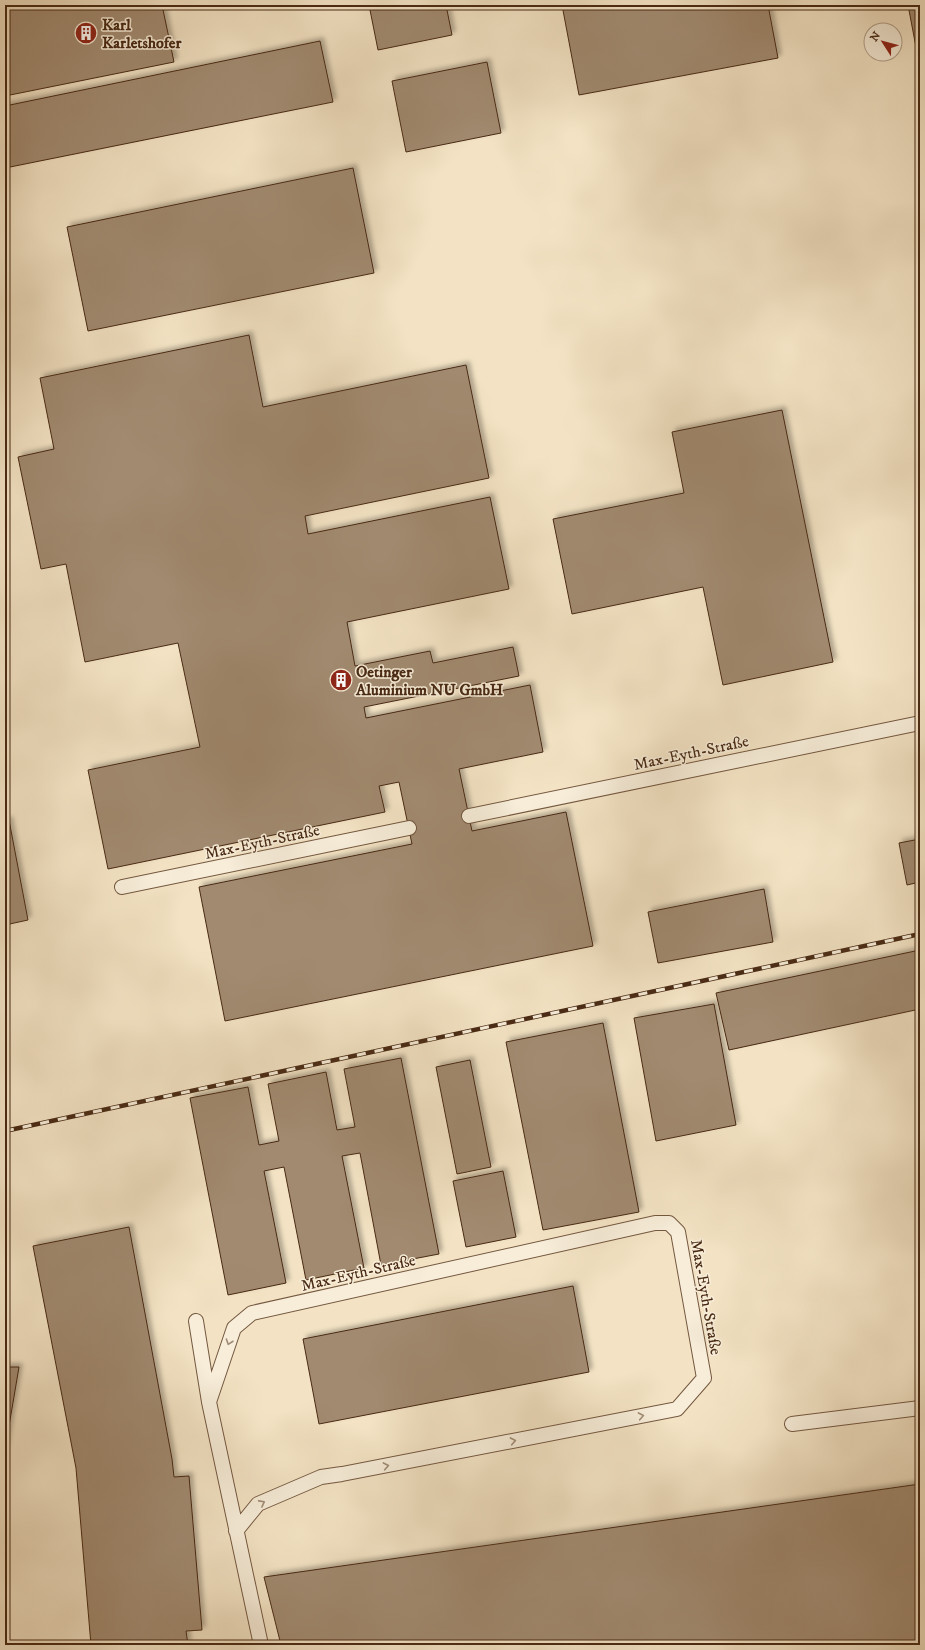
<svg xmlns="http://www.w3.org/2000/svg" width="925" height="1650" font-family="'IM FELL DW Pica',serif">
	<defs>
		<filter id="shadow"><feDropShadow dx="3.5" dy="-3.5" stdDeviation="2" flood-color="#0004"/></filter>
	</defs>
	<rect width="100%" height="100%" fill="#f3e3c4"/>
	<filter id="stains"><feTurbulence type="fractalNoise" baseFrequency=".005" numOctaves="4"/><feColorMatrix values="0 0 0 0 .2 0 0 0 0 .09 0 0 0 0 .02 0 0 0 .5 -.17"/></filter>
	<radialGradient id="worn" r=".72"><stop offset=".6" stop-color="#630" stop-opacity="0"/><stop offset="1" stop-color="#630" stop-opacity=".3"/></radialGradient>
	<path fill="#a18a70" stroke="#492a14" filter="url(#shadow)" d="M5 5H162L174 62 5 96Z
		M369 5H446L452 35 378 50Z
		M562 5H768L778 58 579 95Z
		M908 5H920V68Z
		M320 41 333 102 5 168V106Z
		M487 62 501 133 406 152 392 81Z
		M353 168 374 273 88 331 67 227Z
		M249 335 263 407 466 365 489 478 305 516 308 534 490 497 509 589 347 622 355 666 430 651 433 663 513 647 519 676 364 707 366 718 530 685 543 752 459 769 472 831 566 812 593 946 225 1021 199 887 412 844 399 782 379 786 385 812 108 869 88 770 200 747 178 643 85 662 66 564 41 569 18 457 54 449 40 378Z
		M782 410 833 662 723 685 703 587 572 614 553 519 684 493 672 432Z
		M9 820 28 920 5 925V821Z
		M920 839V882L907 885 899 843Z
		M764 889 773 942 658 963 648 912Z
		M920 950V1009L729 1050 716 993Z
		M714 1004 736 1125 656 1141 634 1018Z
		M603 1023 639 1212 543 1230 506 1042Z
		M401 1058 439 1254 381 1265 360 1153 342 1156 364 1268 306 1280 284 1167 264 1171 286 1283 228 1295 190 1098 248 1087 259 1145 279 1141 268 1084 326 1072 337 1130 355 1127 344 1069Z
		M470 1060 491 1167 457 1174 436 1067Z
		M503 1171 516 1237 466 1247 453 1181Z
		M129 1227 172 1459 174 1477 189 1476 202 1630 186 1631 188 1645H91L76 1468 33 1246Z
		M573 1286 589 1372 319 1424 303 1339Z
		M5 1367H19L5 1450Z
		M920 1484V1645H281L264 1577Z"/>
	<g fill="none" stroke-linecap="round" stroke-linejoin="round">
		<g stroke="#745840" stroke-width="16">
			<path id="lane" d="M469 816 920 723
				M122 887 409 828
				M196 1321 209 1402 261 1645
				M209 1402 234 1328 252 1313 655 1223H669L678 1232 704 1378 677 1409 342 1474 321 1477 258 1504 236 1531
				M792 1424 920 1408"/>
		</g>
		<use href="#lane" stroke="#f7edd9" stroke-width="14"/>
		<g stroke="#492a14" stroke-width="4.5">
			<path id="rail" d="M5 1131 920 934"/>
		</g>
		<use href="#rail" stroke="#f7edd9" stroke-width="3" stroke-dasharray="9" stroke-linecap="butt"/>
	</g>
	<defs><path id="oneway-chevron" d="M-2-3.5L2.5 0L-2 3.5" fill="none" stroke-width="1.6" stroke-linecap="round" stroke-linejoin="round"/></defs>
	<g stroke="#a08c76">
		<use href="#oneway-chevron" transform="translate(229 1342) rotate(109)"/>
		<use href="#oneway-chevron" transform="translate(641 1416) rotate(-11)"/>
		<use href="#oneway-chevron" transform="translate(513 1441) rotate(-11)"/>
		<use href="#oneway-chevron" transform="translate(386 1466) rotate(-11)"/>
		<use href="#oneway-chevron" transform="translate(262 1503) rotate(-28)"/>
	</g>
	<defs>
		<g id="building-disc" transform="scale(1.15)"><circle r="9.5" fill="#8f2418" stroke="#f7edd9"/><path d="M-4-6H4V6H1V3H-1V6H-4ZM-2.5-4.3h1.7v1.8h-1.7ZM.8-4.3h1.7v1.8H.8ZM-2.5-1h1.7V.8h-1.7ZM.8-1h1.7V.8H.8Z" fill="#fff"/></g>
	</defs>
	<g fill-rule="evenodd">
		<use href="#building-disc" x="86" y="33"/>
		<use href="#building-disc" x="341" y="680"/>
	</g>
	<g text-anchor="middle" stroke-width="3" stroke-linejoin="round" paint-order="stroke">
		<g font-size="16" font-weight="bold" fill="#492a14" stroke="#f7edd9" text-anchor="start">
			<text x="102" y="30">Karl<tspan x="102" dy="18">Karletshofer</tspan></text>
			<text x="356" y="677">Oetinger<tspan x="356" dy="18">Aluminium NU GmbH</tspan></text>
		</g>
		<g font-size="16" fill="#492a14" stroke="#f7edd9">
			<text transform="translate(691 752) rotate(-12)" y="6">Max-Eyth-Straße</text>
			<text transform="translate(262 841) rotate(-12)" y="6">Max-Eyth-Straße</text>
			<text transform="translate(358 1272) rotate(-13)" y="6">Max-Eyth-Straße</text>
			<text transform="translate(707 1297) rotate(80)" y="6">Max-Eyth-Straße</text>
		</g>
	</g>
	<rect width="925" height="1650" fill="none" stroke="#f3e3c4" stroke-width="20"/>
	<rect x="6" y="6" width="913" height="1638" fill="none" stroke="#492a14" stroke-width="2"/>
	<rect x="10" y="10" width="905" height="1630" fill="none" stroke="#492a14"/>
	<g transform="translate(883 42) rotate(306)"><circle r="19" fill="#f7edd9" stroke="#b19f8a"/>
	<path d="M0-3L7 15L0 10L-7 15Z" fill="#8f2418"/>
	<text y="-6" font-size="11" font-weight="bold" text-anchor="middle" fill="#492a14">N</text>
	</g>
	<rect width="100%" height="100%" filter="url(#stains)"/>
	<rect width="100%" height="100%" fill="url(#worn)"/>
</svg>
